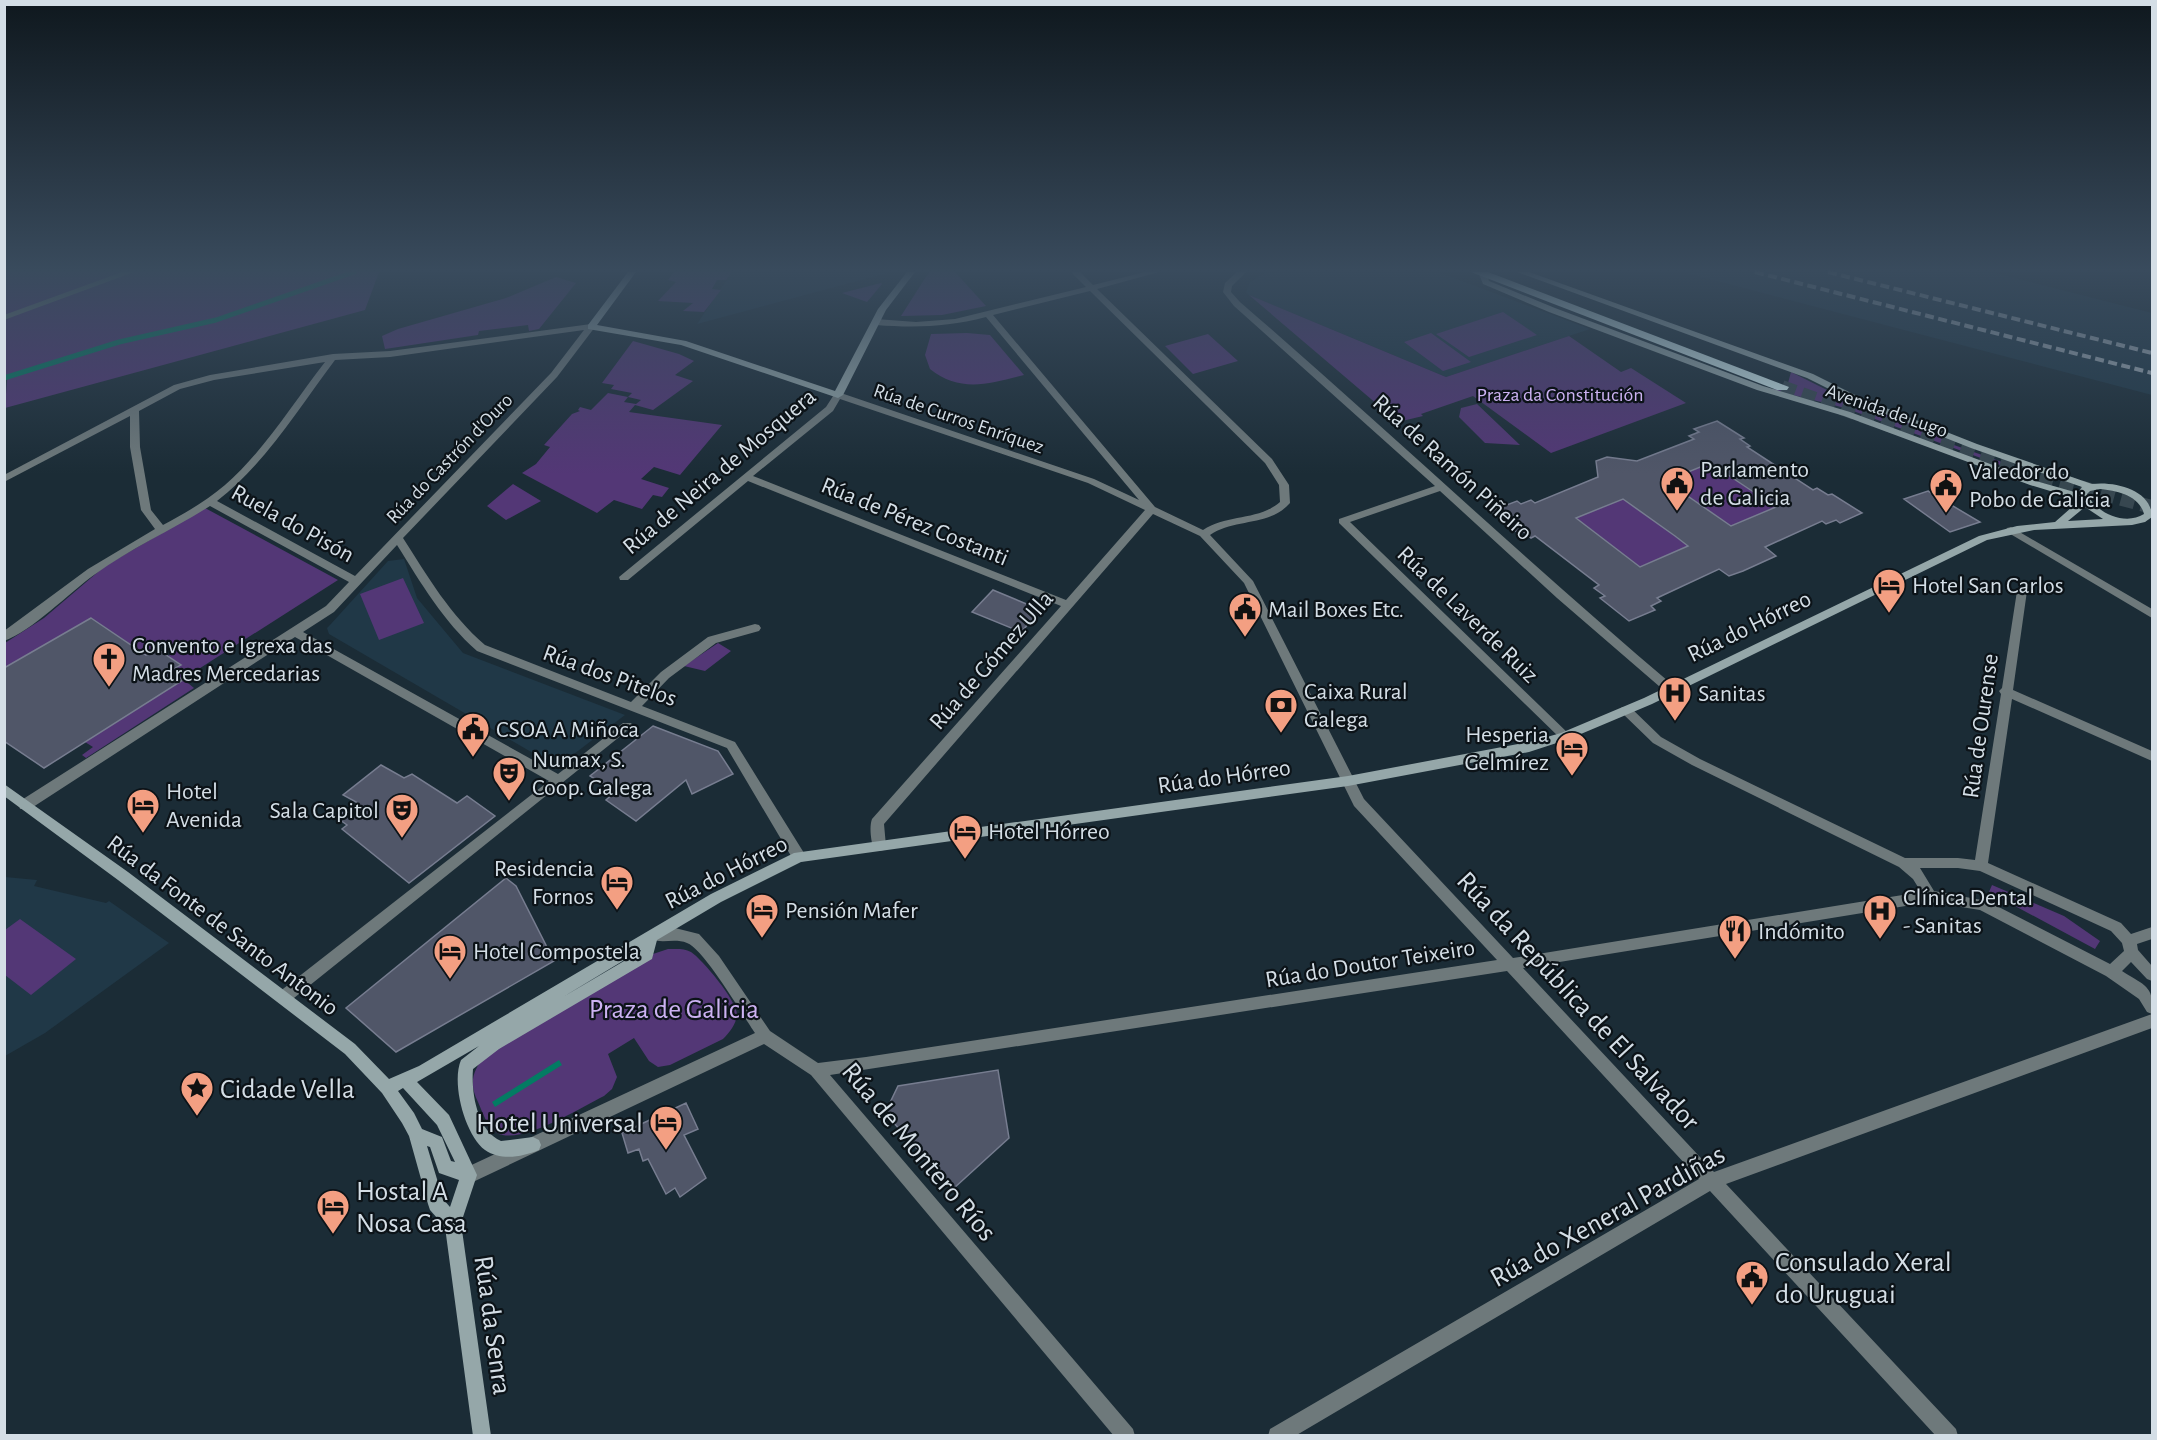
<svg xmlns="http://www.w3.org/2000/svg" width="2157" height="1440" font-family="'Alegreya Sans',sans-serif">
	<rect width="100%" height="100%" fill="#1b2c36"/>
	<path fill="#203847" d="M732 272H891L697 324Z
		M1266 272H1438L1590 329 1446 377 1249 295 1246 292 1250 282Z
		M1683 272H1991L2152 313V395Z
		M404 559 417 598 463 653 625 715 557 767 329 634 327 628 330 625 388 561Z
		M5 877 37 880 34 886 106 903 109 901 169 943 45 1033 5 1056Z"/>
	<path fill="#533776" d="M5 272H379L365 310 5 408 7 380H4Z
		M674 272H732L726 280H717L712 289 721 290 704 312 683 311 693 303 658 301 676 282 668 280Z
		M929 272H955L986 306 942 315 901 316Z
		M556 277 576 283 539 329 529 331 528 325 479 331 478 335 385 349 382 336 398 329 506 298Z
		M882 284 867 302 842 293 881 283Z
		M1249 295 1446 377 1569 336 1621 372 1631 368 1686 403 1551 453 1473 396 1421 414 1423 416 1398 422Z
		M1503 312 1537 335 1469 357 1436 334Z
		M967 333 990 335 1024 375C989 384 960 393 930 369L925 355 931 334Z
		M1431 333 1471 362 1443 371 1404 342Z
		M1208 334 1238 361 1193 374 1165 346Z
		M633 341 679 354 694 361 675 375 693 381 653 410 635 405 629 412 722 425 680 475 654 467 641 479 669 488 662 497 653 495 642 509 614 500 597 513 522 473 536 464 550 447 544 445 572 414 580 411 578 410 580 407 591 410 608 393 628 397 624 402 636 404 641 400 628 397 632 393 611 389 614 385 602 383Z
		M1791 372 1843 398 1913 424 1954 445 2030 472 2027 475 1845 408 1773 390 1788 383Z
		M1477 404 1520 445 1485 443 1459 417 1461 408Z
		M1710 463 1776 507 1731 526 1671 484 1629 502 1688 546 1640 567 1576 518Z
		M513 484 541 501 506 520 487 506Z
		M205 508 338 580 183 679 194 688 86 758 82 755 93 747 85 742 182 680 170 671 180 665 168 656 173 653 162 646 146 655 91 618 5 668V643L44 618 105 566Z
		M403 578 424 623 379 640 360 594Z
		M718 643 731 651 705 671 684 666Z
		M1992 885 2064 916 2100 941 2095 949 1989 892Z
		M20 919 76 959 31 995 5 975V930Z
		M668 949C676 949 684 948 691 952 702 959 738 1002 737 1015 736 1024 730 1032 723 1039L670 1065 658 1067 649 1061 634 1038 608 1054 617 1077 612 1089 604 1096C581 1107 521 1146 497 1133 487 1127 483 1113 478 1102 469 1084 472 1071 485 1056L653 954Z"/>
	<path fill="#037b63" d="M559 1060 562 1065 495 1107 492 1102Z"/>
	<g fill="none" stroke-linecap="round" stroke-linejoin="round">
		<path stroke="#037b63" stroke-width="5" d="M4 378 119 342 216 320 354 272"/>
	</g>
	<path fill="#505668" stroke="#777d90" stroke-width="1.5" fill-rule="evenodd" d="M1717 421 1744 438 1740 439 1750 446 1747 447 1813 490 1817 488 1828 495 1832 494 1862 513 1840 523 1836 520 1826 524 1822 521 1765 547 1776 556 1743 571 1729 576 1719 569 1657 598 1661 601 1651 606 1655 610 1629 621 1600 598 1605 596 1594 588 1599 585 1535 536 1531 538 1521 530 1517 532 1491 511 1517 501 1521 504 1531 500 1535 503 1598 477 1596 461 1607 457 1637 461 1694 439 1689 436 1699 432 1694 429ZM1710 463 1776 507 1731 526 1666 481ZM1623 499 1675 536 1688 546 1640 567 1576 518Z
		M1928 491 1941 499 1980 522 1950 532 1904 499Z
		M993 590 1041 610 1021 632 972 612Z
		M91 618 146 655 157 649 181 665 170 671 183 680 44 768 4 741V668Z
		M653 726 718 751 733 774 692 794 686 780 636 821 606 800 615 792 590 776Z
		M381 765 404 778 412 774 457 803 467 796 495 816 409 883 342 829 347 825 336 817 358 803 343 795Z
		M506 878 516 886 554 961 396 1052 346 1008Z
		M998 1070 1009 1138 953 1189 885 1113 898 1086Z
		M686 1103 698 1129 684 1135 706 1178 680 1197 675 1188 666 1194 648 1159 643 1161 639 1149 628 1153 622 1133Z"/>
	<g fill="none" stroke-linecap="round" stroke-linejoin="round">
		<path stroke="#374750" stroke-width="14" stroke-dasharray="14 7" stroke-linecap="butt" d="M1782 387C1904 431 2026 474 2152 507"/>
		<path fill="#6e797b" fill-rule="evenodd" d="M122 272H134L4 320V315Z
			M1071 272H1080L1093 285 1145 272H1159L1097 289 1272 459 1289 485 1290 503C1269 527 1235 518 1210 535L1253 581 1364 799 1513 958 1921 892 1913 879 1899 867 1692 765 1653 743 1622 713 1620 710 1622 707H1630L1661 737 1700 759 1905 858H1958L1975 860 2001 694 1999 691 2002 688 2017 591 2022 587 2027 591 2013 690 2152 751V761L2012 699 1988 863 2121 923 2131 934 2152 927V939L2137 944 2138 950 2152 966V981L2147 979 2131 962 2122 971C2143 985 2155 985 2152 1014L2147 1012 2139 999 2106 976 1980 910 1930 902 1523 968 1714 1172 2152 1014V1028L1726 1184 1956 1429 1958 1436H1936L1710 1191 1295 1436H1268L1270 1429 1699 1179 1507 971 830 1075 1133 1429 1135 1436H1114L811 1075 764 1044 475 1181 469 1183 463 1181 461 1175 463 1169 755 1033C743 1016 704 949 687 943 675 938 662 944 650 939L648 935 650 931 675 928 699 934 719 956 770 1031 818 1063 866 1057 1497 960 1354 806 1244 583 1200 536 1153 514 884 824 886 846 884 850 879 851 874 850C871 842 869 827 872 819L1061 606 748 481 628 580H620L619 577 826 407 835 393 838 392 1094 479 1139 500 986 317C947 327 916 328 876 325L872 322 876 319 916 322 955 319 1086 287ZM1090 291 1265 463 1279 485 1280 502C1258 521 1227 514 1203 530L1155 507 993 315ZM840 399 1088 483 1145 510 1066 600 753 476 833 411ZM1920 868H1958L1980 871 2111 931 2122 943 2124 951 2110 964 1987 901 1934 891Z
			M1237 272H1246L1232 286 1231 292 1240 302C1387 429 1527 562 1675 687L1677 690 1675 693H1667L1557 598 1440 491 1350 522 1571 736 1569 739H1561L1339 523V519L1435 486 1234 306 1223 292 1225 283Z
			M591 324 595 327 557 377 403 538C428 577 450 615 485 645L631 702 661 672 708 637 755 624 759 625 761 628 759 631 716 643 669 678 642 706 735 742 804 853 806 857 804 861 799 862 794 861 727 748 477 651C443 621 421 583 397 545L334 612 303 632 558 774 623 723H631L633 726 289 1002 284 1003 279 1002 277 997 279 992 549 781 295 637 30 809H20L19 805 20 801 326 606 349 582 210 506C172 530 131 548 94 575 69 593 32 631 4 641V631L88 569 155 529 141 510 130 447V416L4 482V475L174 385 210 375 333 354 390 351ZM584 330 551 373 355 576 217 501C266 463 298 409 335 360L390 357ZM325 362C293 403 265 450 225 485 206 501 184 514 163 525L151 510 140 447 139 411 180 389 214 380Z
			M2011 527 2152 609V618L2007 532 2006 530 2007 528Z"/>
		<path fill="#95a7a9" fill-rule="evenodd" d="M628 272H636L597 325 686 341 835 391 878 309 907 272H915L886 310 843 395 838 398 681 345 588 329V325Z
			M1480 272H1486L1489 281 1555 308 1763 386 1850 412 2036 481 2078 493 2082 487 1971 448 1857 403 1807 378 1517 272H1529L1813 374 1863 399 1977 444 2092 484C2115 481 2152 490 2152 517L2145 522 2132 525 2034 530 1987 540 1652 704 1569 739 1529 752 1348 786 801 862 721 902 657 940 652 959 499 1049 473 1069C471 1092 477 1131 501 1141L533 1137 539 1140 541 1145 539 1150C522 1157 501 1161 485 1150 465 1135 451 1083 461 1060L479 1046 417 1082 449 1115 477 1175 461 1223 491 1436H473L445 1227 430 1210 428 1204 409 1136 402 1123 382 1093 345 1054 118 880 4 796V784L128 872 355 1044 389 1079 419 1066 711 894 794 853 1348 776 1529 742 1561 733 1644 698 1979 536 2017 526 2055 522 2080 500 2030 485 1844 416 1757 390 1549 312 1483 284 1479 274ZM2100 489C2117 491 2139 495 2144 514 2125 526 2096 513 2087 494L2090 491ZM2085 507 2103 519 2068 521ZM641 950V951L563 997ZM403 1088 437 1125 455 1162 451 1161 442 1137 422 1129 414 1113 398 1091ZM427 1146 430 1147 439 1173 459 1180 450 1207 443 1199Z"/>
		<path fill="#ceeaed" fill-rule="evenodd" d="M1471 272H1488L1789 387 1787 390H1777Z"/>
		<path stroke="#a4b0b9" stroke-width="4" stroke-dasharray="9 4.5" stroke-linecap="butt" d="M1755 272 2152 373
			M1828 272 2152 353"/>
	</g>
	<linearGradient id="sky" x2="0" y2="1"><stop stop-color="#0f181e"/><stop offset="0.57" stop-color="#394b5d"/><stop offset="1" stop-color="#394b5d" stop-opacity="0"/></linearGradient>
	<rect width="2157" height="474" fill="url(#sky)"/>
	<defs>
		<g id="civic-pin" transform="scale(1.725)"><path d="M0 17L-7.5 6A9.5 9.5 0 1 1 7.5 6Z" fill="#f39f82" stroke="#0c1318"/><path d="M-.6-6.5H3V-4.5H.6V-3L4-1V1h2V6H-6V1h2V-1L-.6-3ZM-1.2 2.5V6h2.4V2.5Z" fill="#111"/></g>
		<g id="hotel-pin" transform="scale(1.725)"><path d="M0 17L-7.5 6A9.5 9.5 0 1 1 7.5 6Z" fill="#f39f82" stroke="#0c1318"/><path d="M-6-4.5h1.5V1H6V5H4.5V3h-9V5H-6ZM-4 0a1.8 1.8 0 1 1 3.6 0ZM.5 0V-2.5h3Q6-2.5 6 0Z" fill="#111"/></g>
		<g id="church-pin" transform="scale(1.725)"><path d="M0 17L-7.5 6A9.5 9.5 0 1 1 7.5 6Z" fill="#f39f82" stroke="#0c1318"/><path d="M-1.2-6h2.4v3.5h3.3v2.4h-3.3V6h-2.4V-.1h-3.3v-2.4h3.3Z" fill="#111"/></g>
		<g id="hospital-pin" transform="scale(1.725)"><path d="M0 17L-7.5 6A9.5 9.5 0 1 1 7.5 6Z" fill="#f39f82" stroke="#0c1318"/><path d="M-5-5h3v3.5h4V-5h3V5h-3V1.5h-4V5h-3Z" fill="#111"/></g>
		<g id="bank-pin" transform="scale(1.725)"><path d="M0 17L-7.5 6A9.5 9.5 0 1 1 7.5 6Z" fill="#f39f82" stroke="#0c1318"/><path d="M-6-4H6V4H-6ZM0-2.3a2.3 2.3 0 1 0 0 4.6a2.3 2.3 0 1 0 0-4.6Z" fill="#111"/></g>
		<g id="theatre-pin" transform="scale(1.725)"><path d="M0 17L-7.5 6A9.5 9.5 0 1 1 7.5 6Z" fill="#f39f82" stroke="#0c1318"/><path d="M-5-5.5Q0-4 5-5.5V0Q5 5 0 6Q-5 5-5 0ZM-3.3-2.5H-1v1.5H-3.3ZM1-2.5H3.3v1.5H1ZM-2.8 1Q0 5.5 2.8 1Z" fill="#111"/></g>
		<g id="restaurant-pin" transform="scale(1.725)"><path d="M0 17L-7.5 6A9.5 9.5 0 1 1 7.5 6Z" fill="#f39f82" stroke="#0c1318"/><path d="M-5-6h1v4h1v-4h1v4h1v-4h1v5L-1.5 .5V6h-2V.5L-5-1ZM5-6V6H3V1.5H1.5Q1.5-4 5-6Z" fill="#111"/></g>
		<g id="sight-pin" transform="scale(1.725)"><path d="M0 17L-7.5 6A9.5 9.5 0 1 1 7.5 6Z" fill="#f39f82" stroke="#0c1318"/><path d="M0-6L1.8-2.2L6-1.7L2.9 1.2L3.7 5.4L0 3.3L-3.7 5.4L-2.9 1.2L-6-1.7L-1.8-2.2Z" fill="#111"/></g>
	</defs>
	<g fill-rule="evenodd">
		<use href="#civic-pin" x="1677" y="483"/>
		<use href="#civic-pin" x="1946" y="485"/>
		<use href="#hotel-pin" x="1889" y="585"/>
		<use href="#civic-pin" x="1245" y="609"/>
		<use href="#church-pin" x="109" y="659"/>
		<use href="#hospital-pin" x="1675" y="693"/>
		<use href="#bank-pin" x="1281" y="705"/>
		<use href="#civic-pin" x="473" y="729"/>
		<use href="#hotel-pin" x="1572" y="748"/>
		<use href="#theatre-pin" x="509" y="773"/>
		<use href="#hotel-pin" x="143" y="805"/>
		<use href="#theatre-pin" x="402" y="810"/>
		<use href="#hotel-pin" x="965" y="831"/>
		<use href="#hotel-pin" x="617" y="882"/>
		<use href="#hotel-pin" x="762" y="910"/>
		<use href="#hospital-pin" x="1880" y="911"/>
		<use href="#restaurant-pin" x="1735" y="931"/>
		<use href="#hotel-pin" x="450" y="951"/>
		<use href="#sight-pin" x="197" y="1088"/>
		<use href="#hotel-pin" x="666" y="1122"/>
		<use href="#hotel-pin" x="333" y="1206"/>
		<use href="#civic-pin" x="1752" y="1277"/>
	</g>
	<g text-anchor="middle" stroke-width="4.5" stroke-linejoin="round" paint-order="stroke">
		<g font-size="20" fill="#ccb2f2" stroke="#0c1318">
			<text x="1560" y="401">Praza da Constitución</text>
		</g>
		<g font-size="20" fill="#d4dee6" stroke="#0c1318">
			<text transform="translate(1887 410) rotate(19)" y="7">Avenida de Lugo</text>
			<text transform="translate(959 418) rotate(19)" y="7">Rúa de Curros Enríquez</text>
			<text transform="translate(449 458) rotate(-46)" y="7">Rúa do Castrón d'Ouro</text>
		</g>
		<g font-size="24" fill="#d4dee6" stroke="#0c1318">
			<text transform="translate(1453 467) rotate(42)" y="8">Rúa de Ramón Piñeiro</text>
			<text transform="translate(719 471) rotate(-40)" y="8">Rúa de Neira de Mosquera</text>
			<text transform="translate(915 521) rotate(22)" y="8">Rúa de Pérez Costanti</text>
			<text transform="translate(293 523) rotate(29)" y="8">Ruela do Pisón</text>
			<text transform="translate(1468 614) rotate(44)" y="8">Rúa de Laverde Ruiz</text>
			<text transform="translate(1749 626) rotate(-26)" y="8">Rúa do Hórreo</text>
			<text transform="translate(991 660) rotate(-49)" y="8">Rúa de Gómez Ulla</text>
			<text transform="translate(610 675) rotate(20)" y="8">Rúa dos Pitelos</text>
			<text transform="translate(1980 726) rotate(-82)" y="8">Rúa de Ourense</text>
			<text transform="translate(1224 776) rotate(-8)" y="8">Rúa do Hórreo</text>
			<text transform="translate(726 872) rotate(-27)" y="8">Rúa do Hórreo</text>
			<text transform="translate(223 925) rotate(37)" y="8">Rúa da Fonte de Santo Antonio</text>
			<text transform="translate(1370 963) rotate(-9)" y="8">Rúa do Doutor Teixeiro</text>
		</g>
		<g font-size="24" fill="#d4dee6" stroke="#0c1318" text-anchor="start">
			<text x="1700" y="477">Parlamento<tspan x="1700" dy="28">de Galicia</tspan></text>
			<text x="1969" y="479">Valedor do<tspan x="1969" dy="28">Pobo de Galicia</tspan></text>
			<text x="1912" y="593">Hotel San Carlos</text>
			<text x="1268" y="617">Mail Boxes Etc.</text>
			<text x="132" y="653">Convento e Igrexa das<tspan x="132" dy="28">Madres Mercedarias</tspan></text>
			<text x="1304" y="699">Caixa Rural<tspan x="1304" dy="28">Galega</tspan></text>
			<text x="1698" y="701">Sanitas</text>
			<text x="496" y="737">CSOA A Miñoca</text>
			<text x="1549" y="742" text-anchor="end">Hesperia<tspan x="1549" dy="28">Gelmírez</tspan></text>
			<text x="532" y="767">Numax, S.<tspan x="532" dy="28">Coop. Galega</tspan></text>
			<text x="166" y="799">Hotel<tspan x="166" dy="28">Avenida</tspan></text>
			<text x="379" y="818" text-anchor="end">Sala Capitol</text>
			<text x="988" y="839">Hotel Hórreo</text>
			<text x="594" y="876" text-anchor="end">Residencia<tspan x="594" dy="28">Fornos</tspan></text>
			<text x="1903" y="905">Clínica Dental<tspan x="1903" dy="28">- Sanitas</tspan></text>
			<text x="785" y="918">Pensión Mafer</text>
			<text x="1758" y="939">Indómito</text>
			<text x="473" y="959">Hotel Compostela</text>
		</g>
		<g font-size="28" fill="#d4dee6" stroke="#0c1318">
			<text transform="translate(1579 1000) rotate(47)" y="10">Rúa da República de El Salvador</text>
			<text transform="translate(920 1151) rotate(50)" y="10">Rúa de Montero Ríos</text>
			<text transform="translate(1607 1215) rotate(-29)" y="10">Rúa do Xeneral Pardiñas</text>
			<text transform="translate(494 1325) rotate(82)" y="10">Rúa da Senra</text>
		</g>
		<g font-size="28" fill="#ccb2f2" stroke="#0c1318">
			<text x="674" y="1018">Praza de Galicia</text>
		</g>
		<g font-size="28" fill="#d4dee6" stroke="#0c1318" text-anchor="start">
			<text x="220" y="1098">Cidade Vella</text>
			<text x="643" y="1132" text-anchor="end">Hotel Universal</text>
			<text x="356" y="1200">Hostal A<tspan x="356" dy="32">Nosa Casa</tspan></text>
			<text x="1775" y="1271">Consulado Xeral<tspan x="1775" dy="32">do Uruguai</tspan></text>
		</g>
	</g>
	<rect width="2157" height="1440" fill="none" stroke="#d4dee6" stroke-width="12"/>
</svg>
